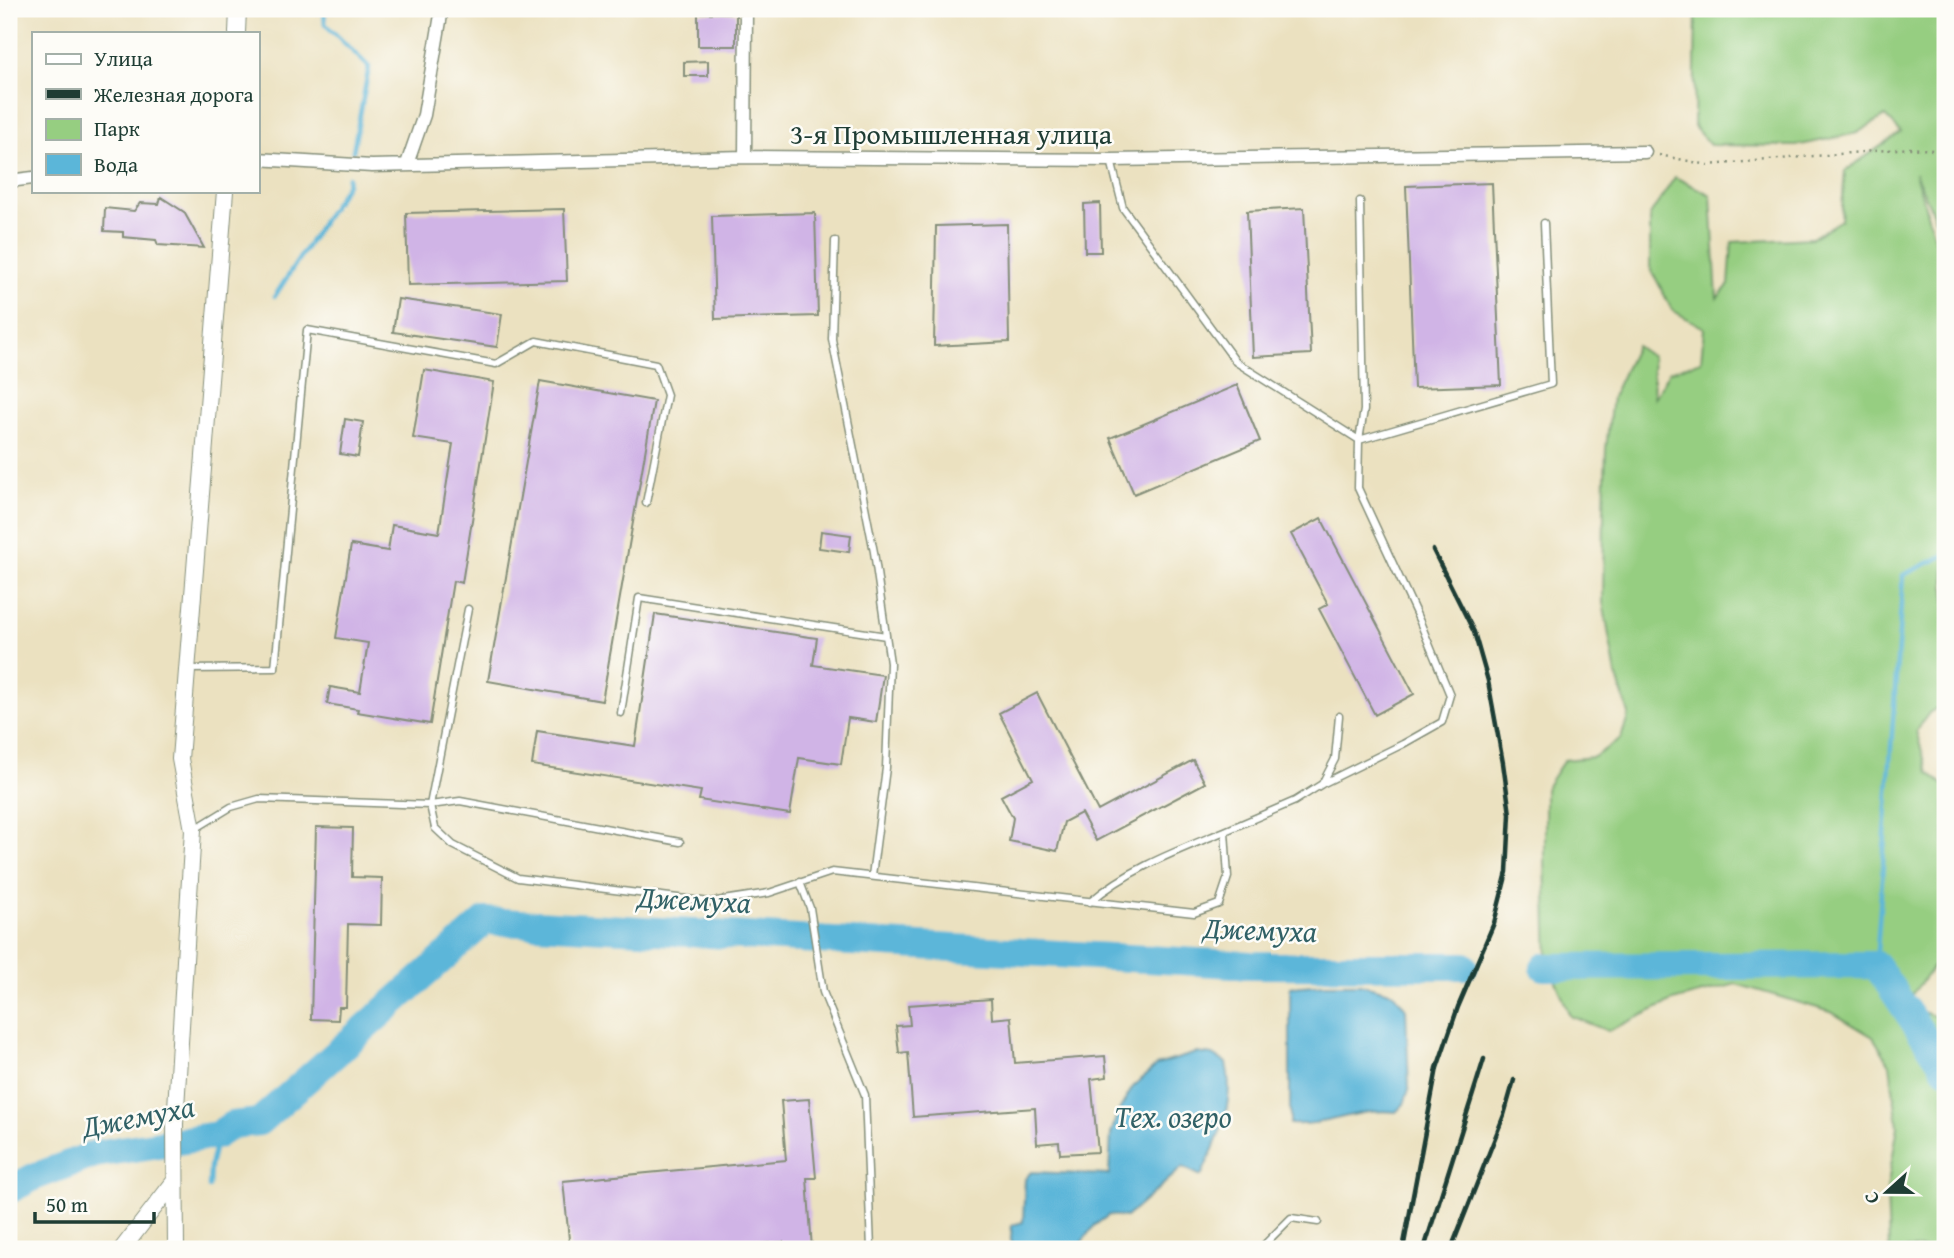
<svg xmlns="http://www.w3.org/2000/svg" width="1954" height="1258" font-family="'Gentium Book Plus',serif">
	<rect width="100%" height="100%" fill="#fdfcf7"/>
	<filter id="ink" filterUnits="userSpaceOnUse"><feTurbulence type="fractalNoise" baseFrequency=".0143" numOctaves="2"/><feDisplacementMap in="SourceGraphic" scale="14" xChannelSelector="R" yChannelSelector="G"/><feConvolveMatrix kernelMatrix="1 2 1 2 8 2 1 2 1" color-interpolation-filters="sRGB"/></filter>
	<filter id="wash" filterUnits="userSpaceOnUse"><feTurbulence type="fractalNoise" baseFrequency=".00686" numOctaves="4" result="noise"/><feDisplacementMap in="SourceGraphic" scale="28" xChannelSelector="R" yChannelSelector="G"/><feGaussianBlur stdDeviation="1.57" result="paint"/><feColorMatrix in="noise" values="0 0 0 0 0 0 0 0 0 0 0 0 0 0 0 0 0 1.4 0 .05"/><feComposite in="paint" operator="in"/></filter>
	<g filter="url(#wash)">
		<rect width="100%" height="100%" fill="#ebe1c0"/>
		<path fill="#96ce81" stroke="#5a865a" stroke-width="2" d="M1696 9H1945V241L1915 173 1945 274V703L1929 713 1916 731 1928 772 1945 786V951L1904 1005 1937 1017 1945 1025V1249H1889L1887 1188 1898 1126 1890 1064 1873 1037 1831 1012 1736 984 1673 1001 1608 1031 1570 1016 1548 962 1545 860V789L1564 760 1594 757 1621 738 1629 714 1616 675 1603 602 1604 508 1606 449 1612 397 1636 346 1652 357 1654 398 1670 371 1701 361 1704 328 1672 310 1650 267V215L1675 177 1711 195 1717 298 1729 285 1732 242 1812 238 1841 220 1845 171 1901 132 1885 116 1857 133 1796 146 1710 145 1694 127Z"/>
		<path fill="#5bb6d9" stroke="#3d7a86" stroke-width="2" d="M1325 984H1360L1394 993 1406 1009 1409 1089 1404 1104 1396 1112C1359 1107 1326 1127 1290 1124V987Z
			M1196 1053 1213 1055 1226 1063C1236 1103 1218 1139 1201 1176L1183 1167 1126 1217 1109 1215 1095 1225 1078 1247 1073 1249H1010L1012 1225 1023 1222 1025 1179 1031 1172 1109 1175 1111 1134 1118 1112 1133 1087 1157 1065Z"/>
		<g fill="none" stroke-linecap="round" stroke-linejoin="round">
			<path stroke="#5bb6d9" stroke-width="4.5" d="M324 9 325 24 369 67 353 151
				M275 296 347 184 348 177
				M1876 965 1903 575 1945 555
				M209 1187 210 1167 217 1135"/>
			<path stroke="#5bb6d9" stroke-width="28" d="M1544 967 1876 965 1945 1068
				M9 1190 34 1177 95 1154 217 1135 232 1125 259 1122 485 921 1251 965 1464 966"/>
		</g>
		<g id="blocks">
			<path fill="#d0b4e6" d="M698 13H736V46H698Z
				M708 61V76H684V62Z
				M1492 183 1501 385 1414 388 1406 186Z
				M161 197 184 212 204 248 158 245 156 240 123 237V232L104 231 105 208 134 211 140 203 159 204Z
				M1100 203 1101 252H1085L1084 204Z
				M1304 208 1311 354 1253 357 1247 211Z
				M564 209 567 281 408 285 406 213Z
				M815 213 818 316 715 319 712 216Z
				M1007 224 1009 342 934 346 936 226Z
				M398 299 502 314 497 347 393 332Z
				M424 370 494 382 462 583 453 581 430 724 357 712 358 709 327 704 330 687 360 692 368 643 336 638 351 545 388 551 392 525 439 533 453 444 413 438Z
				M540 381 654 401 602 701 488 681Z
				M1237 385 1260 441 1134 494 1110 438Z
				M345 419 363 422 358 457 340 454Z
				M1321 518 1414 694 1375 715 1319 609 1328 604 1291 534Z
				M821 531 851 535 849 552 819 548Z
				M655 614 817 638 813 665 883 675 876 722 848 718 841 764 799 758 790 814 699 800 701 791 532 765 537 731 635 746Z
				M1037 693 1098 811 1193 760 1205 783 1096 841 1081 813 1064 822 1057 851 1009 841 1013 818 1001 796 1033 779 999 713Z
				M316 827 353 828 352 877 382 878 381 925 348 924 346 1007H339L338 1020 311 1019Z
				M991 999 992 1019 1011 1017 1015 1063 1105 1056 1107 1077 1091 1079 1098 1152 1060 1154 1059 1142 1037 1144 1035 1108 913 1117 908 1052 899 1053 896 1026 910 1025 908 1005Z
				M809 1099 816 1178H807L812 1249H784L783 1242 703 1249H570L563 1181 786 1160 781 1101Z"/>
		</g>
	</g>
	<g filter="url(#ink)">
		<use href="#blocks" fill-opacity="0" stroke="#858f7a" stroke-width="2"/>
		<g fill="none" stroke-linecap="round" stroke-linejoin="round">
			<g stroke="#858f7a" stroke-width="9">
				<path id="service" d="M1111 160 1123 208 1236 362 1359 440 1551 384 1544 223
					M835 241 832 339 874 552 890 663 886 768 872 876
					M468 609 430 805 460 801 680 842
					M189 669 275 668 307 330 496 364 536 341 656 364 667 395 646 503
					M621 713 639 598 886 636
					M1324 783 1403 744 1442 722 1450 695 1420 622 1358 488 1359 440 1364 410 1360 201
					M195 829 231 807 259 799 430 805 435 828 453 845 518 878 710 902 769 893 832 872 1194 913 1219 904 1228 877 1225 831 1295 801 1322 784 1335 759 1339 716
					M800 882 810 908 823 992 865 1095 871 1249
					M1090 902C1130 868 1177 851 1225 831
					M1260 1249 1291 1218 1318 1222"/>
			</g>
			<g stroke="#858f7a" stroke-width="15">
				<path id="minor" d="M745 157 746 9
					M257 159 372 166 745 157 1111 160 1645 152
					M407 164 424 115 442 9
					M9 181 33 178"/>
			</g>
			<g stroke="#858f7a" stroke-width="18">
				<path id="tertiary" d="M237 33 238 9
					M122 1249 174 1182
					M176 1249 175 1124 193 830 180 759 225 191"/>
			</g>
			<path stroke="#858f7a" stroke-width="2.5" stroke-dasharray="2 5" stroke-linecap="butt" d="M1659 155 1708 165 1910 148 1945 151"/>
			<use href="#service" stroke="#fff" stroke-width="6"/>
			<use href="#minor" stroke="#fff" stroke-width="12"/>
			<use href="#tertiary" stroke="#fff" stroke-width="16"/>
			<path stroke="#1f3d34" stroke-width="4.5" d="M1403 1249 1437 1068 1458 1007 1494 923 1507 872 1510 814 1503 763 1488 681 1474 632 1433 550
				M1424 1249 1484 1059
				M1451 1249 1504 1115 1514 1080"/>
		</g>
	</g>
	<g text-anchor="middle" stroke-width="5" stroke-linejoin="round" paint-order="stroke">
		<g font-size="28" fill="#1f3d34" stroke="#fdfcf7">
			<text x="951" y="144">3-я Промышленная улица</text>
		</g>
		<g font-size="30" font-style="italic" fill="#316166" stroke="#fdfcf7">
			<text transform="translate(694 900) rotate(3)" y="10">Джемуха</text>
			<text transform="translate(1260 930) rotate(2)" y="10">Джемуха</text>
			<text transform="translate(138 1117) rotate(-11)" y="10">Джемуха</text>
			<text x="1173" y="1127">Тех. озеро</text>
		</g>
	</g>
	<rect width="1954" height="1258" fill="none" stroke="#fdfcf7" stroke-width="35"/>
	<rect x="32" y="32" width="228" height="161" fill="#fdfcf7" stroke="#a4b0a9" stroke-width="2"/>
	<rect x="46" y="54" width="35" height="10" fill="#ffffff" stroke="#a4b0a9" stroke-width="2"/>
	<text x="94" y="66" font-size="21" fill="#1f3d34">Улица</text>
	<rect x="46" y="89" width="35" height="10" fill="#1f3d34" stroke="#a4b0a9" stroke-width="2"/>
	<text x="94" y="102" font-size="21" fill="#1f3d34">Железная дорога</text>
	<rect x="46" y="119" width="35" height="21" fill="#96ce81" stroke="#a4b0a9" stroke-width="2"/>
	<text x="94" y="136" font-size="21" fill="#1f3d34">Парк</text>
	<rect x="46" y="154" width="35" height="21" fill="#5bb6d9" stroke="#a4b0a9" stroke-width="2"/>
	<text x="94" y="172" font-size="21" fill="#1f3d34">Вода</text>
	<g transform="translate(1887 1192) rotate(249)" stroke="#fdfcf7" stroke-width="5" paint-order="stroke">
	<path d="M0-5L12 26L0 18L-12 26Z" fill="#1f3d34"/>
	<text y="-10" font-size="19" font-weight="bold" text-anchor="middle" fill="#1f3d34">С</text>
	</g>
	<path d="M35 1212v10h119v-10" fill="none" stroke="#1f3d34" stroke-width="3.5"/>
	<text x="46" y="1212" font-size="21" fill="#1f3d34" stroke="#fdfcf7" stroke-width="5" paint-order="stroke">50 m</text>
</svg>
